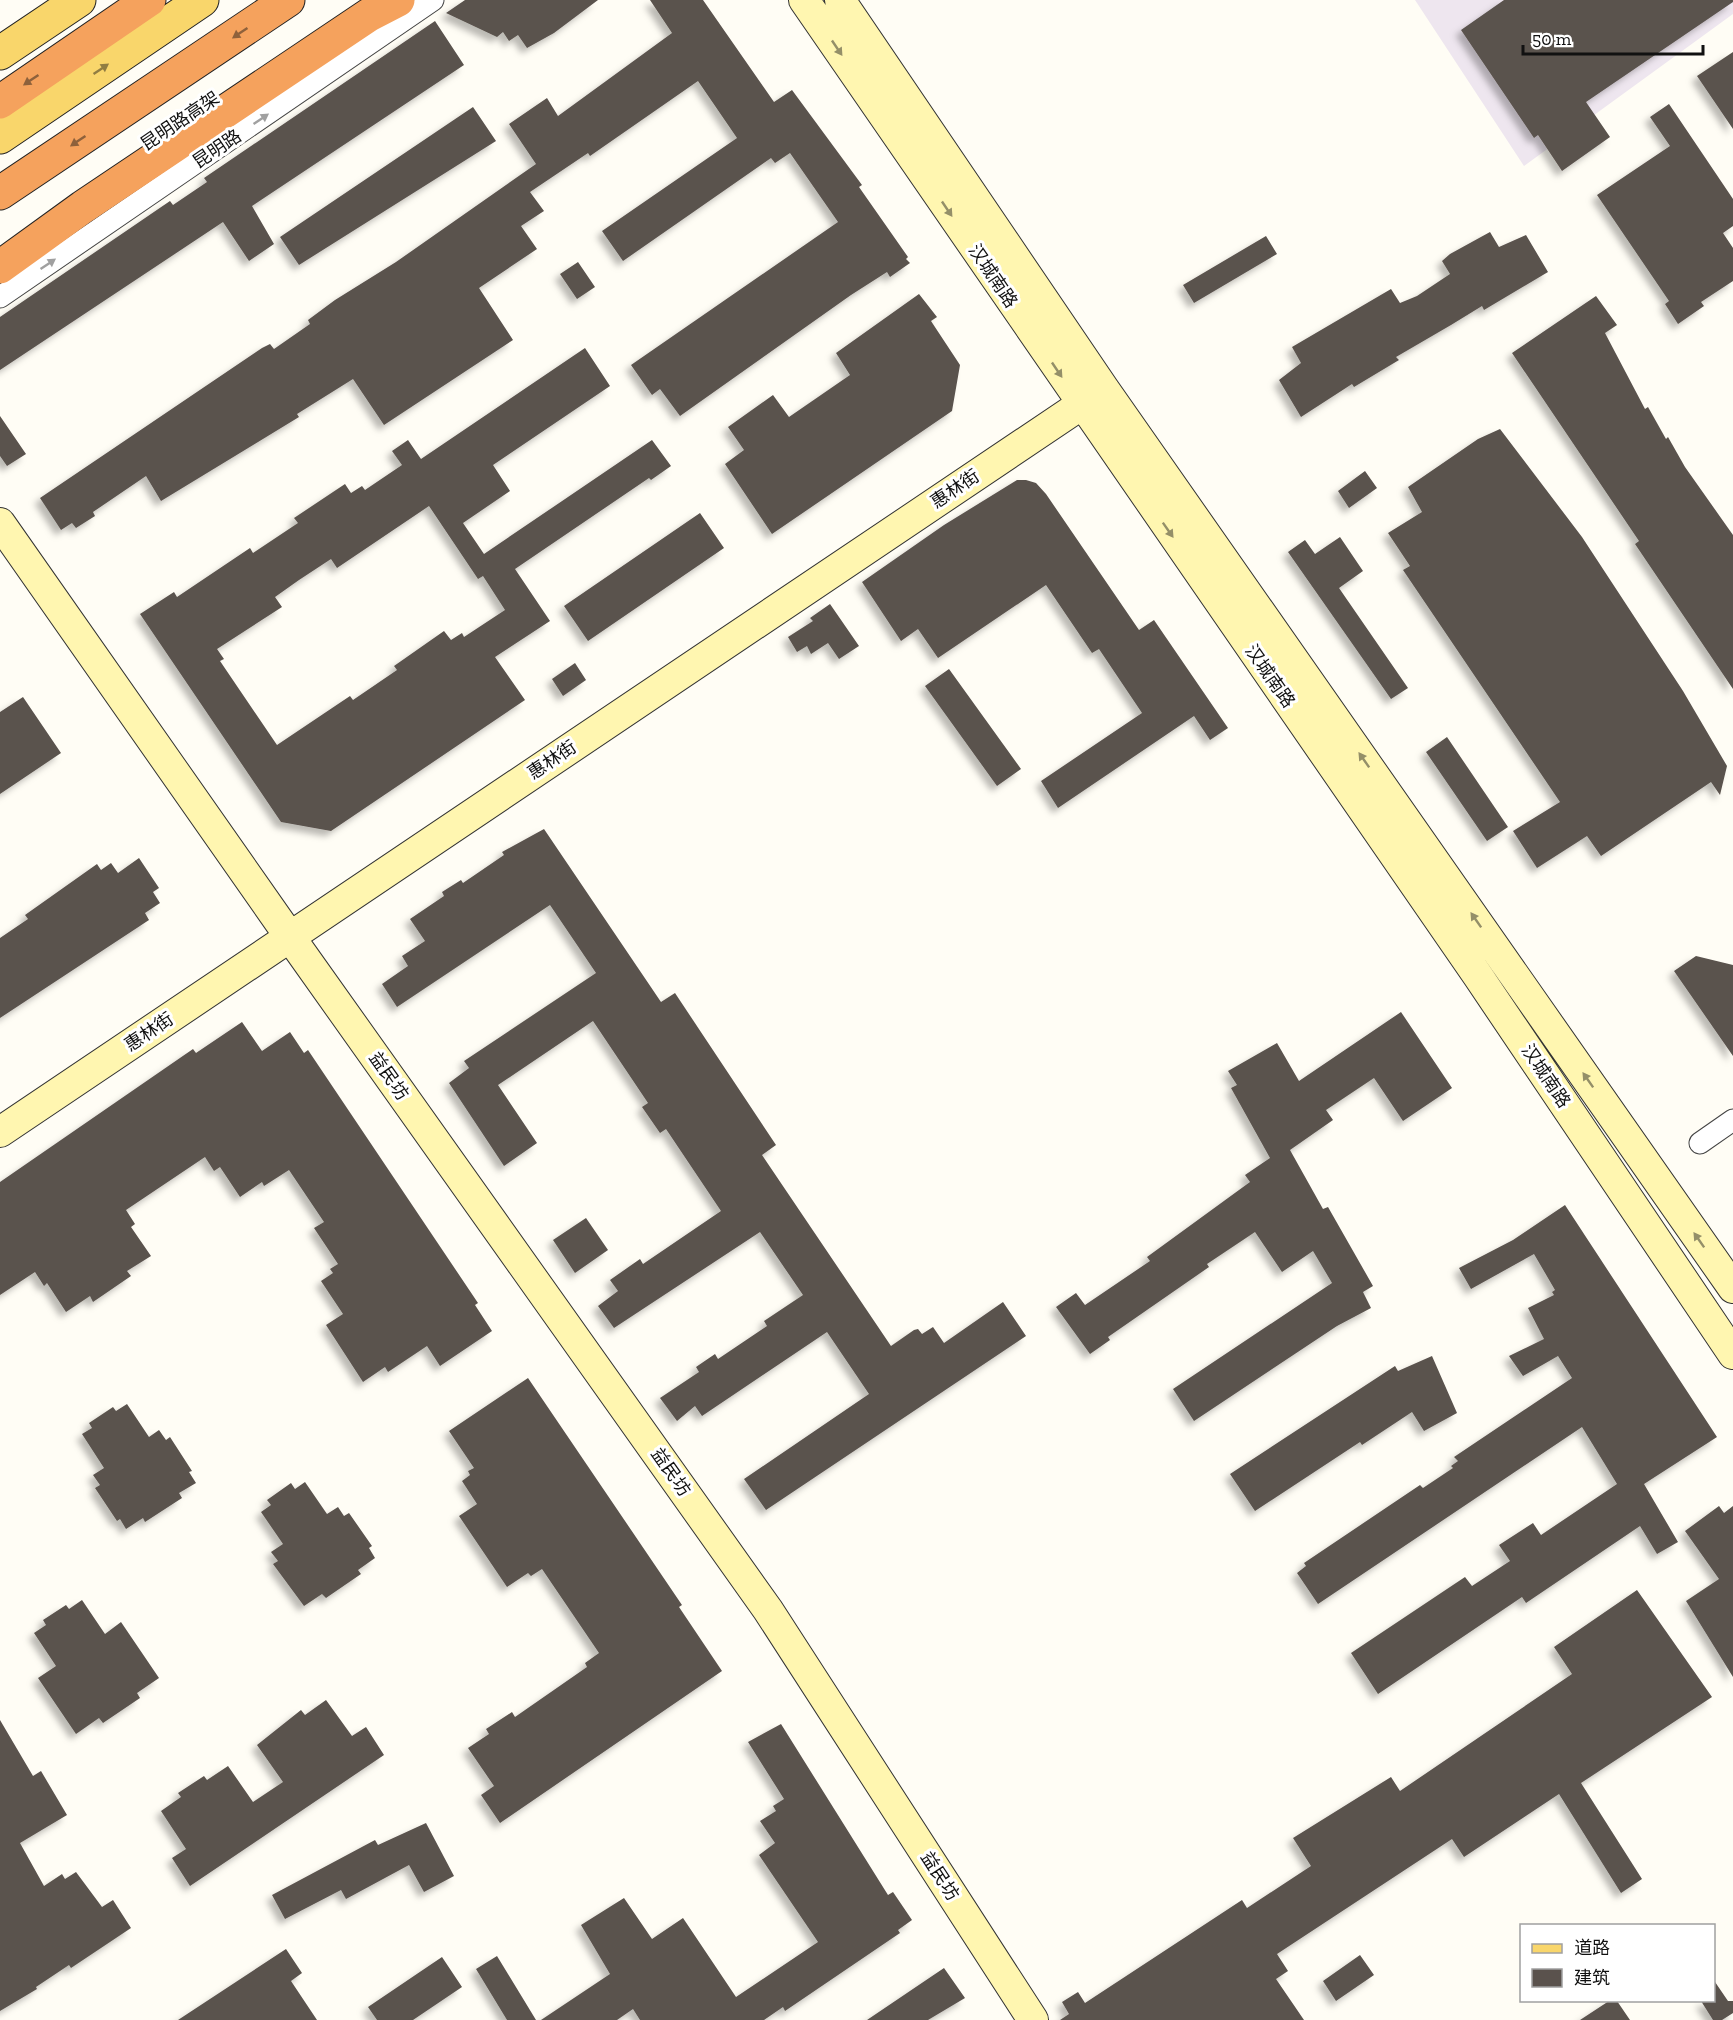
<svg xmlns="http://www.w3.org/2000/svg" width="1733" height="2020" font-family="'Zilla Slab','Noto Sans SC',serif">
	<defs>
		<filter id="shadow"><feDropShadow dx="-5.5" dy="5.5" stdDeviation="3" flood-color="#0004"/></filter>
	</defs>
	<rect width="100%" height="100%" fill="#fffdf5"/>
	<path fill="#eee6ef" d="M1415 0H1733V14L1524 166Z"/>
	<path fill="#5a524d" fill-rule="evenodd" filter="url(#shadow)" d="M465 0H598L554 33 527 48 518 35 509 41 503 32 497 37 446 13Z
		M650 0H703L774 102 792 90 862 185 859 187 908 257 906 259 910 263 890 277 887 272 851 295 680 416 660 389 652 395 631 365 838 222 790 153 775 163 771 158 623 261 602 231 737 138 698 81 590 156 588 153 530 192 544 211 521 226 537 249 479 288 513 340 384 425 353 379 297 414 299 417 161 501 146 476 93 512 95 516 76 528 72 523 61 530 40 498 262 348 270 344 274 349 310 324 308 320 335 300 396 262 536 164 509 124 547 98 558 116 672 33Z
		M1504 0H1733V2L1586 102 1610 137 1562 171 1538 135 1534 138 1461 30Z
		M435 21 464 65 252 206 274 244 249 261 223 222 0 370V317L170 201 173 205 207 182 204 178Z
		M1733 52V129L1697 76Z
		M1669 104 1733 199V226L1723 233 1733 248V281L1701 302 1704 306 1678 324 1665 304 1669 301 1597 195 1670 146 1650 117Z
		M473 107 496 141 299 265 280 237Z
		M1490 232 1499 247 1526 235 1548 272 1484 310 1482 306 1451 325 1396 357 1399 360 1354 387 1352 384 1301 417 1279 380 1301 363 1292 347 1391 289 1400 303 1417 296 1450 274 1442 261 1450 254Z
		M1266 236 1277 254 1194 303 1183 285Z
		M578 262 595 287 577 299 560 274Z
		M919 294 937 317 931 321 960 365 952 411 772 534 725 464 744 450 728 427 773 395 789 417 850 375 836 353Z
		M1596 296 1617 325 1605 333 1645 409 1648 407 1666 439 1668 437 1685 467 1733 535V689L1635 544 1639 541 1512 353Z
		M585 348 610 386 493 465 510 491 463 523 484 554 652 440 671 466 651 480 649 478 515 569 550 621 495 657 525 700 331 831 281 822 140 614 174 592 177 597 250 548 253 553 298 523 294 518 345 484 351 493 362 486 365 490 402 465 392 451 408 440 421 459ZM429 506 478 579 483 576 505 610 464 637 462 633 451 640 444 631 394 666 397 670 353 700 350 696 277 745 220 661 224 659 217 649 282 607 275 597 299 580 331 559 337 568Z
		M0 416 26 454 7 466 0 456Z
		M1500 429 1582 537 1683 691 1727 766 1720 795 1711 782 1601 856 1587 836 1537 868 1513 831 1560 802 1403 570 1410 566 1388 533 1422 512 1408 487 1478 439Z
		M1365 471 1377 488 1349 508 1338 491Z
		M1017 480H1026L1036 483 1046 494 1139 630 1154 620 1228 728 1210 740 1194 716 1058 808 1041 781 1142 713 1099 649 1092 653 1046 585 938 658 918 629 901 641 862 582 944 525Z
		M700 513 724 548 588 641 564 606Z
		M1340 537 1363 571 1339 588 1408 688 1391 699 1288 552 1305 540 1315 554Z
		M830 604 859 646 839 659 828 643 811 654 807 646 797 652 788 637 813 621 810 618Z
		M575 663 586 680 563 696 552 679Z
		M949 669 1021 769 997 786 925 686Z
		M23 697 61 753 0 794V712Z
		M1447 737 1508 827 1487 841 1426 752Z
		M544 829 661 1002 675 993 776 1145 762 1155 891 1346 914 1330 918 1329 922 1334 933 1327 944 1343 1003 1302 1026 1336 766 1510 744 1479 869 1394 827 1332 702 1416 695 1406 677 1421 660 1398 699 1372 696 1367 715 1354 718 1359 767 1326 764 1321 803 1295 760 1232 614 1328 598 1306 618 1291 610 1280 640 1259 643 1264 721 1211 666 1129 660 1133 642 1107 648 1103 593 1021 498 1085 537 1143 504 1166 449 1083 469 1068 464 1061 596 973 550 905 397 1007 382 984 408 966 402 956 425 941 410 919 444 896 442 892 461 880 463 883 504 855 502 852Z
		M139 858 159 888 153 892 160 903 145 913 149 920 0 1018V938L28 919 25 915 97 864 101 870 111 863 118 873Z
		M1696 956 1733 965V1056L1674 971Z
		M1401 1012 1452 1088 1403 1121 1374 1078 1326 1110 1333 1120 1290 1150 1323 1209 1328 1207 1373 1286 1363 1292 1371 1308 1337 1326 1194 1421 1173 1389 1332 1283 1313 1251 1282 1272 1255 1232 1207 1264 1209 1267 1108 1337 1110 1340 1090 1354 1056 1307 1076 1293 1085 1305 1150 1261 1147 1257 1250 1182 1245 1175 1270 1158 1231 1088 1237 1085 1228 1071 1277 1043 1299 1081Z
		M242 1022 262 1051 290 1032 304 1053 308 1050 478 1303 475 1305 492 1331 440 1366 427 1346 388 1372 385 1367 363 1382 326 1325 343 1314 321 1281 333 1273 330 1269 338 1264 314 1228 324 1222 289 1170 264 1186 262 1182 240 1197 220 1167 214 1171 205 1157 126 1210 135 1224 131 1227 151 1256 127 1271 131 1276 93 1302 90 1296 66 1312 47 1283 44 1286 35 1272 0 1295V1182L193 1049 196 1053Z
		M1565 1205 1717 1437 1644 1484 1678 1542 1657 1554 1640 1526 1526 1603 1522 1597 1378 1694 1351 1653 1465 1577 1472 1586 1510 1561 1499 1545 1533 1523 1541 1535 1617 1484 1582 1427 1318 1604 1297 1573 1306 1566 1304 1563 1420 1485 1423 1488 1453 1468 1451 1466 1458 1461 1454 1457 1572 1378 1558 1356 1523 1376 1509 1356 1544 1339 1528 1308 1554 1295 1552 1292 1555 1290 1534 1254 1471 1289 1459 1268 1513 1240Z
		M586 1218 608 1250 575 1273 553 1240Z
		M1432 1356 1457 1413 1424 1431 1412 1412 1362 1445 1360 1442 1255 1511 1230 1474 1395 1366 1398 1371Z
		M528 1378 682 1605 679 1607 722 1671 500 1823 481 1795 494 1786 468 1748 489 1734 486 1729 512 1712 515 1717 587 1667 585 1663 599 1653 542 1569 531 1576 528 1573 507 1587 459 1516 477 1504 462 1481 470 1475 468 1471 474 1468 449 1431Z
		M127 1404 149 1437 159 1430 166 1440 170 1437 192 1471 189 1472 196 1483 179 1493 182 1498 145 1522 143 1518 126 1529 120 1519 117 1521 95 1488 100 1485 93 1475 104 1468 82 1434 92 1428 89 1423 113 1407 116 1411Z
		M305 1482 327 1514 338 1507 344 1516 349 1513 372 1546 369 1548 375 1558 358 1570 361 1574 326 1598 322 1594 304 1606 273 1564 278 1561 271 1552 283 1544 261 1512 271 1505 267 1500 291 1483 295 1489Z
		M1719 1506 1724 1513 1733 1506V1677L1686 1601 1719 1579 1685 1531Z
		M1637 1590 1712 1697 1581 1783 1642 1879 1621 1893 1559 1794 1464 1857 1452 1839 1277 1954 1288 1971 1276 1979 1304 2020H1060L1069 2014 1062 2002 1078 1992 1085 2003 1242 1900 1247 1908 1311 1866 1293 1838 1391 1777 1400 1791 1572 1674 1554 1647Z
		M82 1600 105 1634 121 1622 159 1678 137 1693 140 1698 103 1723 99 1718 76 1734 38 1678 56 1666 34 1633 46 1625 43 1620 66 1605 69 1609Z
		M326 1700 352 1736 366 1727 384 1755 190 1886 172 1858 186 1849 161 1811 181 1797 178 1793 204 1776 207 1780 228 1766 253 1802 283 1782 257 1745 301 1710 305 1715Z
		M0 1720 33 1776 41 1771 67 1815 20 1843 44 1886 62 1874 65 1879 76 1872 102 1907 113 1900 131 1928 71 1968 69 1965 36 1987 37 1989 0 2011Z
		M781 1724 888 1895 893 1892 912 1920 898 1930 900 1933 785 2011 783 2007 764 2020H640L633 2009 617 2020H541L610 1974 581 1925 624 1898 652 1939 683 1918 736 1997 818 1942 759 1855 775 1843 760 1821 776 1811 773 1806 784 1799 748 1742Z
		M426 1823 454 1876 424 1892 409 1865 346 1899 341 1890 285 1919 272 1895 375 1840 378 1845Z
		M286 1949 302 1973 291 1981 317 2020H178Z
		M1360 1955 1374 1975 1336 2001 1323 1981Z
		M497 1956 536 2020H507L476 1969Z
		M442 1957 462 1987 413 2020H377L368 2007Z
		M944 1968 965 1998 928 2020H867Z
		M1713 1979 1728 2001H1733V2013L1722 2020H1713L1701 2001H1713Z
		M1609 2001H1617L1630 2020H1580Z"/>
	<g fill="none" stroke-linecap="round" stroke-linejoin="round">
		<g stroke="#444" stroke-width="23">
			<path id="street" d="M0 297 433 0
				M1700 1143 1733 1120"/>
		</g>
		<g stroke="#333" stroke-width="32">
			<path id="secondary" d="M804 0 1478 976 1733 1354
				M840 0 1104 389 1733 1288
				M0 523 290 937 768 1610 1033 2020
				M0 1132 1097 394"/>
		</g>
		<g stroke="#222" stroke-width="35">
			<path id="primary" d="M0 53 79 0
				M0 137 202 0"/>
		</g>
		<g stroke="#222" stroke-width="35">
			<path id="highway" d="M0 102 149 0
				M0 193 288 0
				M0 267 83 207 369 15 398 0"/>
		</g>
		<use href="#street" stroke="#fff" stroke-width="21"/>
		<use href="#secondary" stroke="#fff6b0" stroke-width="30"/>
		<use href="#primary" stroke="#f9d66b" stroke-width="33"/>
		<use href="#highway" stroke="#f5a25d" stroke-width="33"/>
	</g>
	<defs><path id="oneway-solid" d="M-6-.8H1V-3.2L6.5 0L1 3.2V.8H-6Z" transform="scale(1.5)"/></defs>
	<g fill="#8e613b">
		<use href="#oneway-solid" transform="translate(240 33) rotate(146)"/>
		<use href="#oneway-solid" transform="translate(31 80) rotate(146)"/>
		<use href="#oneway-solid" transform="translate(78 141) rotate(146)"/>
	</g>
	<g fill="#948f68">
		<use href="#oneway-solid" transform="translate(837 48) rotate(56)"/>
		<use href="#oneway-solid" transform="translate(947 209) rotate(56)"/>
		<use href="#oneway-solid" transform="translate(1057 370) rotate(56)"/>
		<use href="#oneway-solid" transform="translate(1168 530) rotate(55)"/>
		<use href="#oneway-solid" transform="translate(1364 760) rotate(-125)"/>
		<use href="#oneway-solid" transform="translate(1476 920) rotate(-125)"/>
		<use href="#oneway-solid" transform="translate(1588 1080) rotate(-125)"/>
		<use href="#oneway-solid" transform="translate(1699 1240) rotate(-125)"/>
	</g>
	<use fill="#917d42" href="#oneway-solid" transform="translate(101 69) rotate(-34)"/>
	<g fill="#a0a0a0">
		<use href="#oneway-solid" transform="translate(261 119) rotate(-34)"/>
		<use href="#oneway-solid" transform="translate(48 264) rotate(-34)"/>
	</g>
	<g text-anchor="middle" stroke-width="6" stroke-linejoin="round" paint-order="stroke">
		<g font-size="18" fill="#111" stroke="#fff">
			<text transform="translate(180 121) rotate(-34)" y="6">昆明路高架</text>
			<text transform="translate(217 149) rotate(-34)" y="6">昆明路</text>
			<text transform="translate(993 276) rotate(56)" y="6">汉城南路</text>
			<text transform="translate(955 489) rotate(-34)" y="6">惠林街</text>
			<text transform="translate(1270 676) rotate(55)" y="6">汉城南路</text>
			<text transform="translate(552 760) rotate(-34)" y="6">惠林街</text>
			<text transform="translate(149 1032) rotate(-34)" y="6">惠林街</text>
			<text transform="translate(389 1076) rotate(55)" y="6">益民坊</text>
			<text transform="translate(1546 1076) rotate(56)" y="6">汉城南路</text>
			<text transform="translate(671 1472) rotate(55)" y="6">益民坊</text>
			<text transform="translate(940 1876) rotate(57)" y="6">益民坊</text>
		</g>
	</g>
	<rect x="1520" y="1924" width="195" height="78" fill="#ffffff" stroke="#a0a0a0" stroke-width="1.5"/>
	<rect x="1532" y="1944" width="30" height="9" fill="#f9d66b" stroke="#a0a0a0" stroke-width="1.5"/>
	<text x="1574" y="1954" font-size="18" fill="#111111">道路</text>
	<rect x="1532" y="1969" width="30" height="18" fill="#5a524d" stroke="#a0a0a0" stroke-width="1.5"/>
	<text x="1574" y="1984" font-size="18" fill="#111111">建筑</text>
	<path d="M1523 45v9h180v-9" fill="none" stroke="#111111" stroke-width="3"/>
	<text x="1532" y="45" font-size="18" fill="#111111" stroke="#ffffff" stroke-width="4.5" paint-order="stroke">50 m</text>
</svg>
